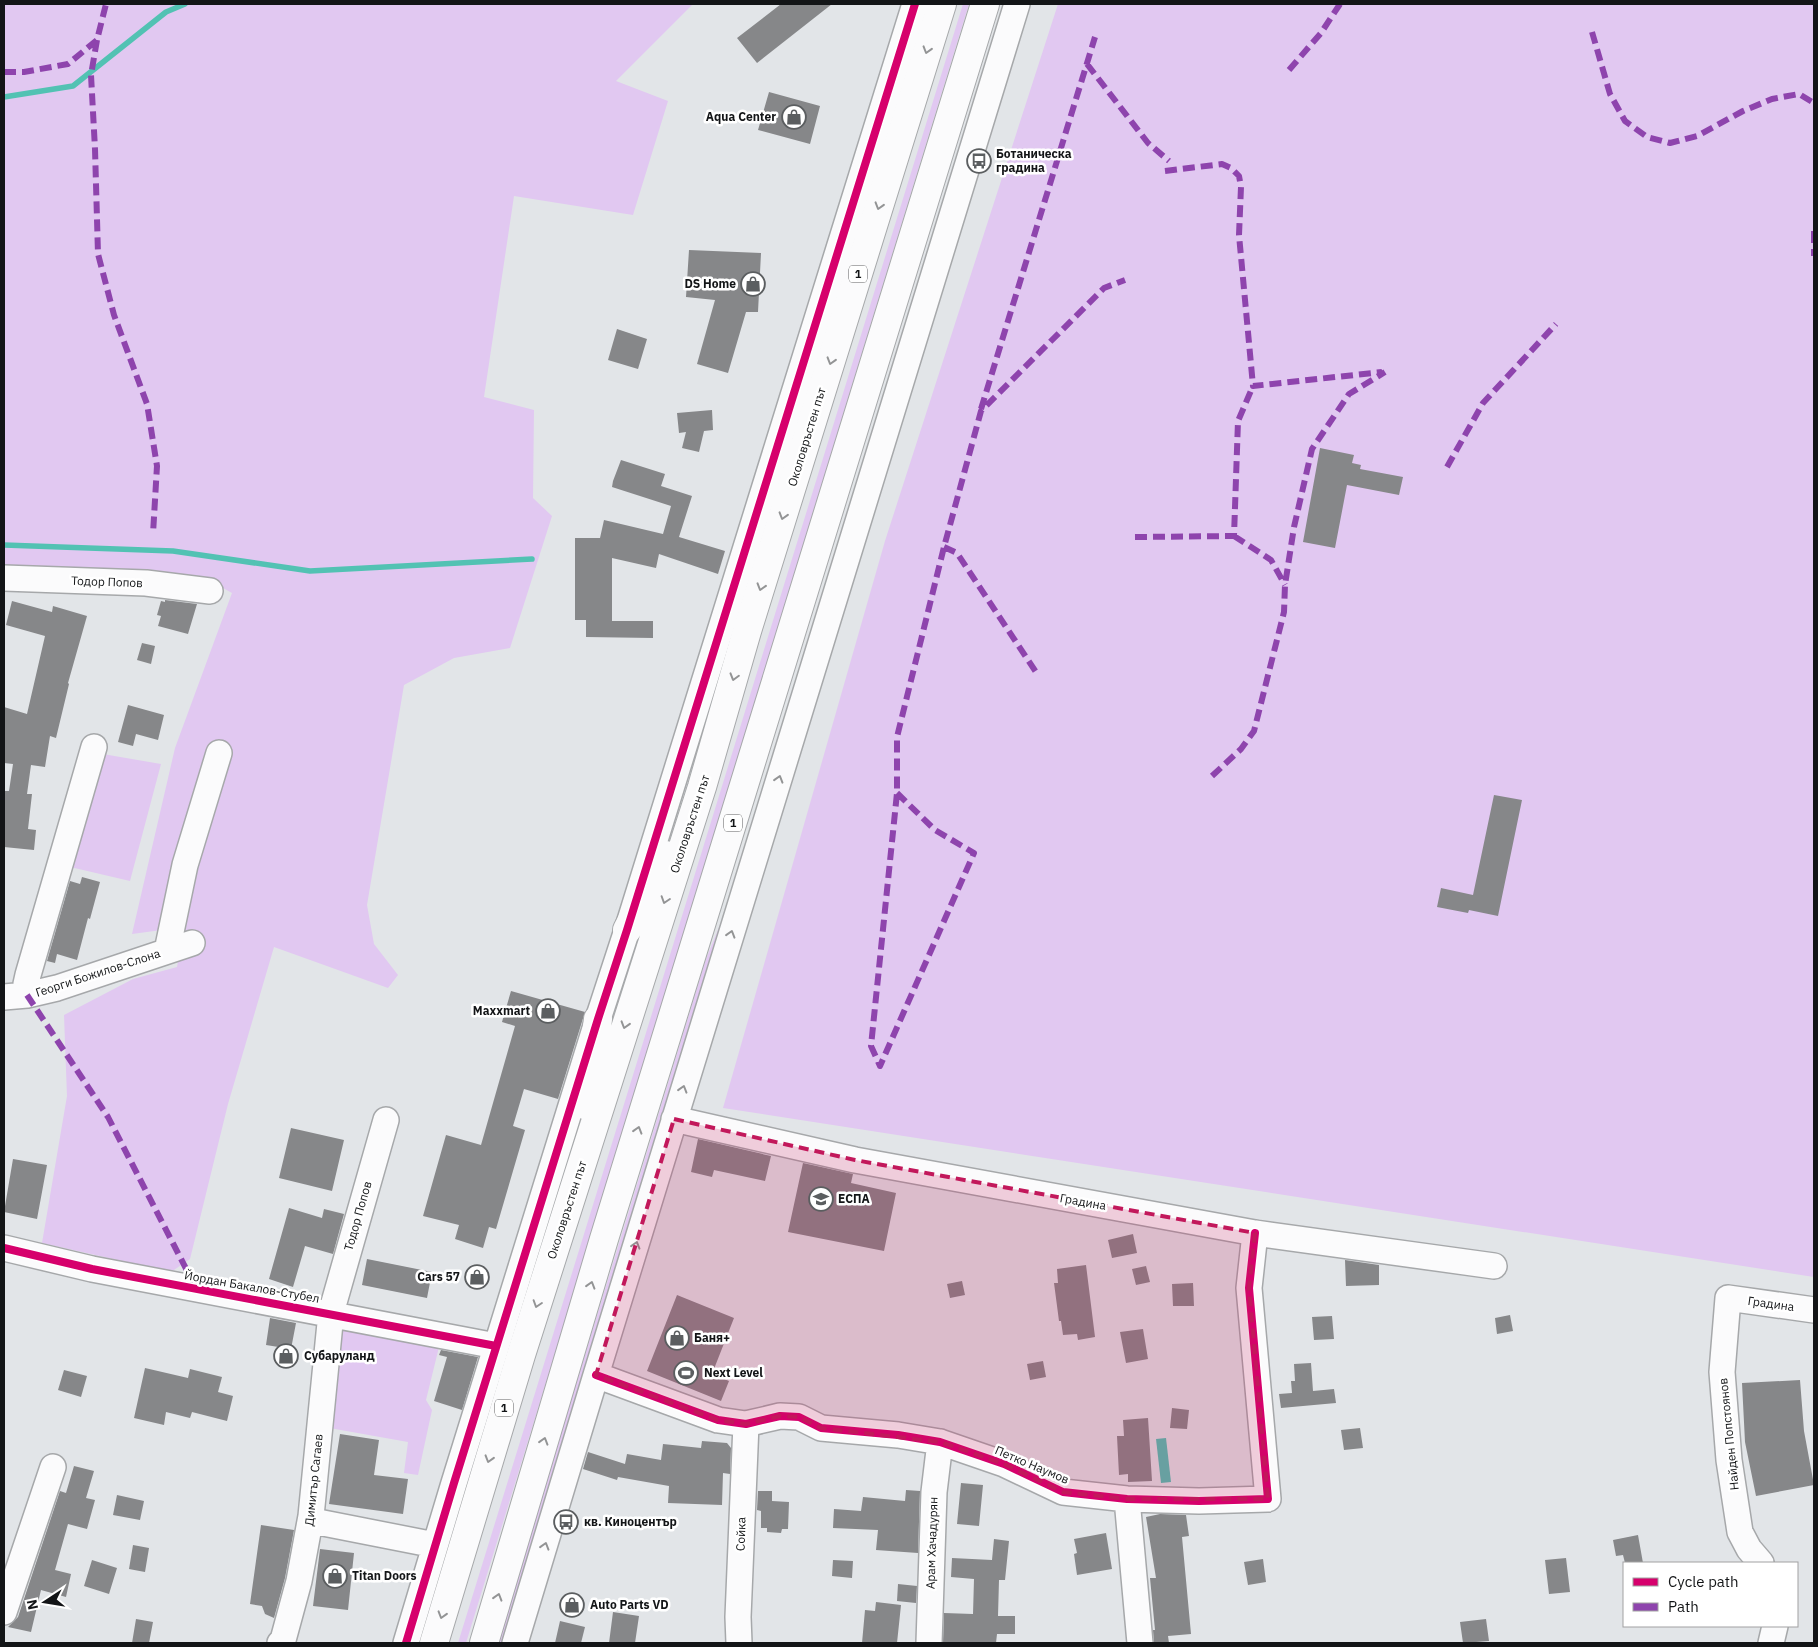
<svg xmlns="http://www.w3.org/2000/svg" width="1818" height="1647" font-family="'IBM Plex Sans',sans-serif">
	<rect width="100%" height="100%" fill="#e2e5e8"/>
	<path fill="#e1c8f1" d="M4 4H693L616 81 668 101 633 215 514 196 484 397 534 410 533 498 552 516 510 648 454 658 404 685 367 905 374 944 398 975 388 988 274 947 228 1104 190 1259 171 1272 42 1243 67 1096 64 1015 133 979 177 967 184 927 132 934 175 748 232 593 205 578 4 573Z
		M963 4H969L466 1643H458Z
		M1058 4H1814V1277L723 1108 885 541Z
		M97 753 161 764 130 881 66 866Z
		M722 920 727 923 505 1643H497L706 959Z
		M337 1322 440 1343 426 1400 432 1410 418 1475 404 1473 408 1442 324 1427Z"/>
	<path fill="#52c2b3" d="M1166 1438 1171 1482 1161 1483 1156 1439Z"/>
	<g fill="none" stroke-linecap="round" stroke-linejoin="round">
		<path stroke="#52c2b3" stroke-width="5.5" d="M4 97 73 86 166 12 185 4
			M4 545 173 551 310 571 532 559"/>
	</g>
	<path fill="#868789" d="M781 4H832L757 63 737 38Z
		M769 92 820 106 810 144 758 130Z
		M689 250 761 253 758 312H746L728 373 697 364 715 300 686 297Z
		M617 329 647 339 638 369 608 360Z
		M712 410 713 430 704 431 699 452 682 448 686 432 679 433 677 413Z
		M1320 448 1354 455 1352 463 1361 465 1360 469 1403 477 1399 495 1347 485 1335 548 1303 542Z
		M621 460 665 474 661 486 692 496 679 537 725 551 718 574 659 554 656 568 612 558V621H653V638L586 637V620H575V538H600L604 520 663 534 671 506 612 487 613 481Z
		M165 600 197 604 188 634 158 626 161 616 157 615 161 601 165 602Z
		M12 601 52 612 53 606 87 616 68 683 69 684 56 738 50 736 45 767 31 765 27 794H32L28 829 36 830 34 850 4 847V791H9L13 764 4 763V707L27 714 45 636 6 625Z
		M142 643 155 646 151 664 137 660Z
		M128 705 164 715 158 740 136 734 133 746 118 742Z
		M1494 795 1522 800 1498 916 1469 910 1468 913 1437 907 1441 888 1473 895Z
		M82 877 100 882 90 919 88 918 77 960 57 954 55 963 47 961 70 881 80 884Z
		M511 991 585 1012 558 1099 524 1089 513 1126 525 1130 496 1229 489 1227 483 1248 455 1239 459 1225 423 1216 446 1135 481 1145 515 1026 502 1022Z
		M291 1128 344 1140 332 1191 279 1178Z
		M698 1139 771 1156 765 1181 714 1170 712 1177 691 1172Z
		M13 1159 47 1165 37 1219 4 1212Z
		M803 1163 853 1174 851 1183 896 1193 884 1251 788 1232Z
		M289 1208 322 1218 324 1209 344 1214 333 1254 305 1246 293 1287 269 1279Z
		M1133 1234 1137 1253 1112 1258 1108 1240Z
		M367 1259 432 1272 427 1298 362 1285Z
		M1345 1260 1379 1265V1285L1346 1286Z
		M1086 1265 1095 1337 1078 1340 1077 1334 1063 1335 1061 1321H1059L1054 1283H1058L1057 1269Z
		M1146 1266 1150 1282 1136 1285 1132 1269Z
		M962 1281 965 1295 950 1298 947 1284Z
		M1193 1283 1194 1306H1173L1172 1284Z
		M677 1295 734 1318 712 1374 729 1381 721 1401 647 1371Z
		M1510 1315 1513 1331 1497 1334 1495 1318Z
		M1332 1316 1334 1339 1314 1340 1312 1317Z
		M270 1318 296 1323 291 1349 266 1345Z
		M1143 1329 1148 1359 1126 1363 1120 1332Z
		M441 1350 478 1357 462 1410 434 1401 447 1357 439 1355Z
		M1043 1361 1046 1377 1030 1380 1027 1364Z
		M1311 1363 1313 1391 1334 1389 1336 1403 1281 1408 1279 1394 1292 1393 1291 1381H1295L1294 1364Z
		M145 1368 188 1378 190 1369 222 1377 218 1392 233 1396 227 1421 192 1412 190 1418 166 1412 164 1425 134 1418Z
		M64 1370 87 1376 81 1397 58 1390Z
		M1800 1380 1804 1431 1814 1485 1756 1496 1745 1442 1742 1383Z
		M1172 1408 1189 1410 1187 1429 1170 1428Z
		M1148 1418 1152 1481 1128 1482V1474L1119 1475 1117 1436H1124L1123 1420Z
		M1360 1428 1363 1448 1344 1450 1341 1430Z
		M340 1434 379 1440 374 1475 408 1479 403 1514 329 1504Z
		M702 1441 727 1443 731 1448 730 1474 723 1473 722 1505 668 1503 669 1486 618 1477 617 1480 583 1469 588 1452 625 1464 627 1454 661 1460 663 1444 701 1448Z
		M74 1466 94 1471 86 1498 95 1500 87 1529 68 1524 55 1570 71 1574 66 1597 41 1590 31 1632 8 1627 18 1617 60 1491 66 1493Z
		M961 1483 983 1485 979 1526 957 1524Z
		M906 1490 920 1491 918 1553 876 1550 878 1530 833 1528 834 1509 861 1511 863 1497 905 1501Z
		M758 1491H772V1501L789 1502 788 1529H782L781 1533 767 1532V1528H761V1511L757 1510Z
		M117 1495 144 1501 140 1520 113 1515Z
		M1160 1514 1186 1515 1189 1536 1182 1537 1191 1634 1168 1636 1169 1643H1154L1153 1630H1155L1150 1578H1156L1146 1517Z
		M261 1525 294 1530 285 1578 274 1618 265 1614 262 1606 250 1604Z
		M1106 1533 1112 1569 1077 1575 1074 1554 1077 1553 1074 1539Z
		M1638 1535 1643 1563H1625L1623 1555 1616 1556 1613 1540Z
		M994 1539 1009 1541 1005 1580H999L998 1616H1015V1634H997L996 1643H943L944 1613 973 1614 974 1579 951 1577 952 1558 992 1560Z
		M133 1545 149 1548 145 1572 129 1569Z
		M320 1549 354 1553 348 1610 313 1606Z
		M1566 1558 1570 1592 1549 1594 1545 1560Z
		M1263 1559 1266 1582 1248 1585 1244 1562Z
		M92 1560 117 1568 109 1594 84 1586Z
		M833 1560 853 1561 852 1578 832 1576Z
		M898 1584 917 1586 916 1603 897 1601Z
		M876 1602 901 1605 897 1643H862L865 1610 875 1611Z
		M613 1612 639 1616 635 1643H609Z
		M136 1619 153 1622 149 1643H132Z
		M1486 1619 1489 1641 1463 1643 1460 1622Z
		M560 1621 585 1627 581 1643H555Z"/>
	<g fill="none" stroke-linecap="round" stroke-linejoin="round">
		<g stroke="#a6a8aa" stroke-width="28">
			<path id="minor" d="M4 578 146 583 210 591
				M167 951 185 865 219 753
				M27 995 26 984 28 975 94 747
				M4 997 27 995 57 988 192 943
				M674 1119 855 1160 1255 1233 1494 1266
				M4 1248 92 1269 496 1346
				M596 1375 718 1420 746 1424 780 1416 799 1417 821 1428 898 1435 940 1442 1004 1464 1063 1492 1127 1499 1199 1501 1268 1499 1249 1288 1255 1233
				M1127 1499 1140 1643
				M311 1516 318 1522 435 1545
				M1761 1563 1749 1549 1740 1532 1729 1460 1722 1372 1728 1298 1814 1310
				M4 1612 53 1467
				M280 1643 283 1640 299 1581 311 1516 331 1313 386 1120
				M406 1643 454 1483 598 1019 627 930 915 4
				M515 1643 596 1375 1017 4
				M739 1643 738 1617 746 1424
				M929 1643 934 1492 940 1442
				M1771 1643 1775 1626"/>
		</g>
		<g stroke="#a6a8aa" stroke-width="30">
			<path id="highway" d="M627 930 666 855
				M587 1106 598 1019
				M434 1643 521 1355 702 787 747 631 942 4
				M484 1643 604 1239 985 4"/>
		</g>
		<use href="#minor" stroke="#fbfbfc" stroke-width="25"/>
		<use href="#highway" stroke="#fbfbfc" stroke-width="28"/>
		<path stroke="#8e44ad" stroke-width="6" stroke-dasharray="12 6" stroke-linecap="butt" d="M1592 32 1610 94 1625 121 1647 137 1670 143 1697 136 1743 111 1772 99 1799 94 1814 103
			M97 40 91 75 95 149 98 254 114 315 147 404 157 466 153 534
			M1087 64 1148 143 1169 161
			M1289 70 1321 33 1340 4
			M4 72H24L68 64 97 40 106 4
			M1165 171 1222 164 1231 168 1239 176 1241 187 1239 235 1253 386 1382 372
			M1814 231V256
			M981 409 1095 37
			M1447 467 1483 403 1556 324
			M1234 536 1271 560 1285 585
			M1135 537 1234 536 1238 421 1253 386
			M944 547 957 553 1038 675
			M1212 776 1241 749 1254 731 1284 612 1285 585 1294 527 1312 449 1349 394 1385 372
			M897 793 935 830 974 853 880 1066 871 1046 897 793V737L944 547 981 411 1104 288 1125 280
			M27 995 108 1117 196 1288"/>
		<g stroke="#fff" stroke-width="11">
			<path id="cycleway" d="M4 1248 92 1269 496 1346
				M596 1375 718 1420 746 1424 780 1416 799 1417 821 1428 898 1435 940 1442 1004 1464 1063 1492 1127 1499 1199 1501 1268 1499 1249 1288 1255 1233
				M406 1643 454 1483 598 1019 627 930 915 4"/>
		</g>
		<use href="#cycleway" stroke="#d6006c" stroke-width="8"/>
	</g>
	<defs><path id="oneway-chevron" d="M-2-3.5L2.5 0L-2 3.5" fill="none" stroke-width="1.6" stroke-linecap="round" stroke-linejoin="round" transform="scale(1.25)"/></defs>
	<g stroke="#939495">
		<use href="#oneway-chevron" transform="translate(927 50) rotate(107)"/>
		<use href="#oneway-chevron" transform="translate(879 206) rotate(107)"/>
		<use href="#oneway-chevron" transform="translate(831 361) rotate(107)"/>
		<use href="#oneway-chevron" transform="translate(783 516) rotate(107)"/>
		<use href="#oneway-chevron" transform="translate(761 587) rotate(107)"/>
		<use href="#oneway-chevron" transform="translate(734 677) rotate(106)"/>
		<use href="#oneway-chevron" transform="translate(779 779) rotate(-73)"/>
		<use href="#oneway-chevron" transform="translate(665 900) rotate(108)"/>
		<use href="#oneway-chevron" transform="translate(731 934) rotate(-73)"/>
		<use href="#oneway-chevron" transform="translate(625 1025) rotate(107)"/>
		<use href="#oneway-chevron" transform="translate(683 1089) rotate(-73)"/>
		<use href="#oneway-chevron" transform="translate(638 1130) rotate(-73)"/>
		<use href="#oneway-chevron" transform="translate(636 1245) rotate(-73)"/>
		<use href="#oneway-chevron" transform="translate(591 1285) rotate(-73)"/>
		<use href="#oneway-chevron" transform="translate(537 1304) rotate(108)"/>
		<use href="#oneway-chevron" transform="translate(544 1441) rotate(-73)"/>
		<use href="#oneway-chevron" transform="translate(489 1459) rotate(107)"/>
		<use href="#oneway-chevron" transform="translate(545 1546) rotate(-73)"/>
		<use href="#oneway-chevron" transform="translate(498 1597) rotate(-73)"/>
		<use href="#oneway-chevron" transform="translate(442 1615) rotate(107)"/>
	</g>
	<path fill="#c2185b" fill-opacity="0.2" stroke="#c2185b" stroke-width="4" stroke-dasharray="10 6" stroke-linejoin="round" d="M674 1119 855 1160 1255 1233 1249 1288 1268 1499H1127L1063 1492 1004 1464 940 1442 821 1428 799 1417 780 1416 746 1424 718 1420 596 1375Z"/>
	<defs>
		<g id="shop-ring" transform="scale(1.25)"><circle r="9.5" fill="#fff" stroke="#5b5e60" stroke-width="1.5"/><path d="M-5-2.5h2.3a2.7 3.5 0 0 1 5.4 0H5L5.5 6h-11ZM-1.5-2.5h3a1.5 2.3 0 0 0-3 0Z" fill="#5b5e60"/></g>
		<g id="bus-ring" transform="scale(1.25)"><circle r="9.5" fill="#fff" stroke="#5b5e60" stroke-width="1.5"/><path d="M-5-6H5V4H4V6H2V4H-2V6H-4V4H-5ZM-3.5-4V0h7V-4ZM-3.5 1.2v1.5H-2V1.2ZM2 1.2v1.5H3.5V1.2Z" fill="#5b5e60"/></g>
		<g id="school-ring" transform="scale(1.25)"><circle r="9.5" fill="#fff" stroke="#5b5e60" stroke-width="1.5"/><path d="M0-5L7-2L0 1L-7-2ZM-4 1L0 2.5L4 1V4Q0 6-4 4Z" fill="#5b5e60"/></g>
		<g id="stadium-ring" transform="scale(1.25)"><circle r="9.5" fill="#fff" stroke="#5b5e60" stroke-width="1.5"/><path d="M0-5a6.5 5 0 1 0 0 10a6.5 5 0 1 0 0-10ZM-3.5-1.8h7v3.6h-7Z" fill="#5b5e60"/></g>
	</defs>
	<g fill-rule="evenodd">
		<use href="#shop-ring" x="794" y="117"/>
		<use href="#bus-ring" x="979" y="161"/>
		<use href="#shop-ring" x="753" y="284"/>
		<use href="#shop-ring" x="548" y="1011"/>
		<use href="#school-ring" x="821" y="1199"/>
		<use href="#shop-ring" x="477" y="1277"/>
		<use href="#shop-ring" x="677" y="1338"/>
		<use href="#shop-ring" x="286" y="1356"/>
		<use href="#stadium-ring" x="686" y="1373"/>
		<use href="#bus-ring" x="566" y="1522"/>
		<use href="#shop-ring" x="335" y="1576"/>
		<use href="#shop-ring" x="572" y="1605"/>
	</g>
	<g text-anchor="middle" stroke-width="5" stroke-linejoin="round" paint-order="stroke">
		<g fill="#fff" stroke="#5a5b5d" stroke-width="1">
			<rect x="849" y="265.5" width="18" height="17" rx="4"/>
			<rect x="724" y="814.5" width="18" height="17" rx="4"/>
			<rect x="495" y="1399.5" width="18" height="17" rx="4"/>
		</g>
		<g font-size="11" font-weight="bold" fill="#131517">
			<text x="858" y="278">1</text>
			<text x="733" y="827">1</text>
			<text x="504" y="1412">1</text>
		</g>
		<g font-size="12" font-weight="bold" fill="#131517" stroke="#fff" text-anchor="start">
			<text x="776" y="121" text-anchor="end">Aqua Center</text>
			<text x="996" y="158">Ботаническа<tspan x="996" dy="14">градина</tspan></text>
			<text x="736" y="288" text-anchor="end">DS Home</text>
			<text x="530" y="1015" text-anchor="end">Maxxmart</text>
			<text x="838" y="1203">ЕСПА</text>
			<text x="460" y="1281" text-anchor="end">Cars 57</text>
			<text x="694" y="1342">Баня+</text>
			<text x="304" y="1360">Субаруланд</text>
			<text x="704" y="1377">Next Level</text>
			<text x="584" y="1526">кв. Киноцентър</text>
			<text x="352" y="1580">Titan Doors</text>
			<text x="590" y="1609">Auto Parts VD</text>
		</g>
		<g font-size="12" fill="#131517" stroke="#fff">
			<text transform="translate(807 437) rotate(-73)" y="4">Околовръстен път</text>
			<text transform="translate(107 582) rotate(2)" y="4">Тодор Попов</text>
			<text transform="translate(690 824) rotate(-72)" y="4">Околовръстен път</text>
			<text transform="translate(98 973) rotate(-18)" y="4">Георги Божилов-Слона</text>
			<text transform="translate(1083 1202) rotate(10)" y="4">Градина</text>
			<text transform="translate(567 1210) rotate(-72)" y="4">Околовръстен път</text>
			<text transform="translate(358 1216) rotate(-74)" y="4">Тодор Попов</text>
			<text transform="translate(252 1287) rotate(10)" y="4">Йордан Бакалов-Стубел</text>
			<text transform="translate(1771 1304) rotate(8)" y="4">Градина</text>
			<text transform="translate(1729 1434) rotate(-96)" y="4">Найден Попстоянов</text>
			<text transform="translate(1032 1465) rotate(23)" y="4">Петко Наумов</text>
			<text transform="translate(314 1480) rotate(-84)" y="4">Димитър Сагаев</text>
			<text transform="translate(741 1534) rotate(-88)" y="4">Сойка</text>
			<text transform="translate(932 1543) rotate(-88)" y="4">Арам Хачадурян</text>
		</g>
	</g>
	<rect width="1818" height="1647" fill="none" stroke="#131517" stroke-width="10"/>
	<rect x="1623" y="1562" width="175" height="65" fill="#ffffff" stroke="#a1a1a2"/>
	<rect x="1633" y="1578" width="25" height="8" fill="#d6006c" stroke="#a1a1a2"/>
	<text x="1668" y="1587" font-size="15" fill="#131517">Cycle path</text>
	<rect x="1633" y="1603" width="25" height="8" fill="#8e44ad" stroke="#a1a1a2"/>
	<text x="1668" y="1612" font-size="15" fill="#131517">Path</text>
	<g transform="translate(45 1602) rotate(258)" stroke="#ffffff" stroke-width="4" paint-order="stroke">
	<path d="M0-4L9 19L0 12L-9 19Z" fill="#131517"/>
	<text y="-8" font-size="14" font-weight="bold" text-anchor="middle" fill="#131517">N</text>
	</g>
</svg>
